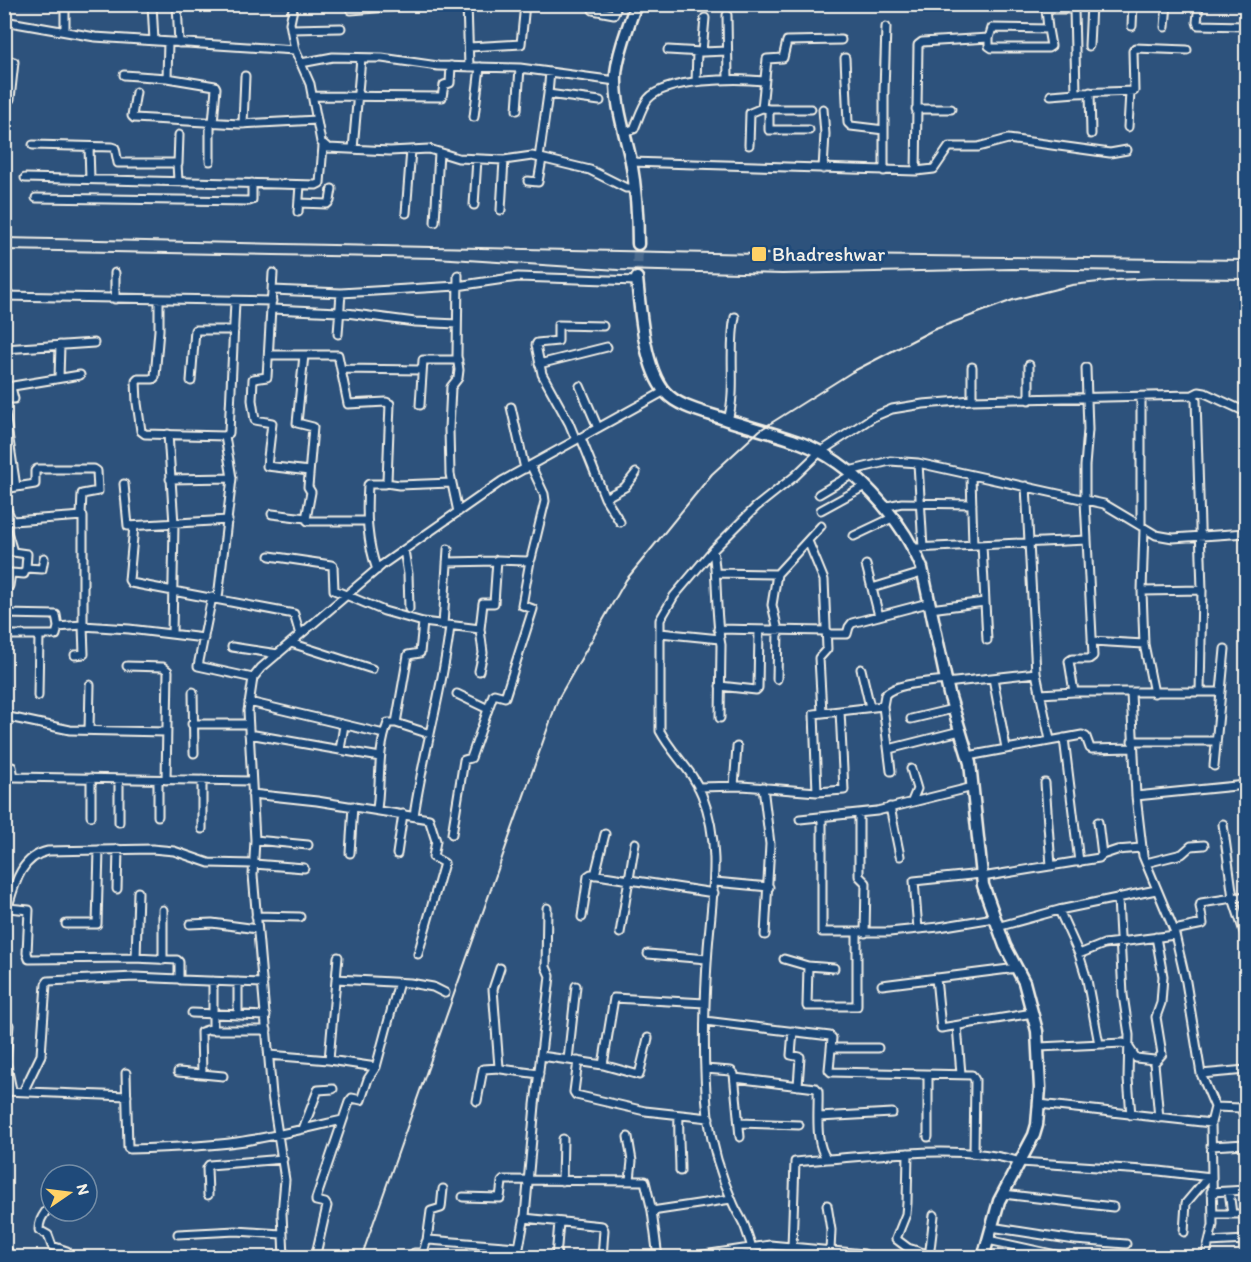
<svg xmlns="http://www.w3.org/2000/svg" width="1251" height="1262" font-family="Itim,sans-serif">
	<rect width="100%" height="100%" fill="#2d527c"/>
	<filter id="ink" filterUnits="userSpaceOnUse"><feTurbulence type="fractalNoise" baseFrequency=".0167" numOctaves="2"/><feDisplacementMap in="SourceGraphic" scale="12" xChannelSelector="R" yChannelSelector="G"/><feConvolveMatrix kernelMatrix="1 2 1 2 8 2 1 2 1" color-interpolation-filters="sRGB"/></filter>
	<g filter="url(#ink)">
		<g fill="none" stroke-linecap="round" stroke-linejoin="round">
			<path stroke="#4b6a8c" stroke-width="10" stroke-dasharray="10 5" stroke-linecap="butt" d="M637 278 638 244"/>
			<g stroke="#f4f1e8" stroke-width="11">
				<path id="street" d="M152 4 154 41
					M177 4 179 43
					M294 4 290 23 295 50
					M348 4 351 10 426 4
					M467 4 469 67
					M1199 4 1197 22 1198 25 1246 26
					M593 10 614 14 618 4
					M727 15 728 79
					M4 21 95 37 295 50 310 84 321 142 328 148 390 151 429 149 458 158 504 160 532 156 590 170 626 188H634
					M1132 26 1133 4
					M1165 27 1167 4
					M291 29 341 28
					M65 31V4
					M989 38 992 28 1048 29 1046 9H1074L1076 93 1134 91 1133 51 1135 48 1187 50
					M1089 46 1091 4
					M469 47 521 44 525 4
					M668 50 702 52 727 51
					M702 52 705 18
					M845 58 848 123 851 126 884 130
					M4 59 14 62 10 99
					M301 63 333 57 382 58 438 66 520 68 616 81
					M550 72 548 94 600 101
					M124 75 167 78 215 86 216 88 213 123
					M167 78 168 42
					M696 82 697 52
					M136 92 132 116 134 118 240 124 317 120
					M1090 92 1091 134
					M1051 95 1076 93
					M312 96 442 97 444 85 450 83 451 66
					M762 108 769 109V130H809
					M769 109H811
					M823 109 825 134 823 169
					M916 109H951
					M517 110 520 68
					M474 117 480 67
					M243 124 245 76
					M1128 127 1130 92
					M624 132 634 129C638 120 642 106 648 99 666 78 738 78 764 81
					M33 145 112 147 115 148 118 163H177L178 181
					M749 145 750 113 762 108 767 59 783 58 787 41 841 40
					M89 147 90 179
					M353 149 361 58
					M539 158 548 94
					M210 161V123
					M631 162 916 171 934 169 949 147H978L1008 139 1110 153 1127 150
					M178 164 179 135
					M884 171V91L886 27
					M916 171 918 45 922 42 989 38V46L992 48H1048L1051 46 1048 29
					M25 178 316 185 320 183 323 146
					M528 181 538 182 542 159
					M36 198 249 201 252 200V183
					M299 203 327 204 330 201 332 189
					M474 205 477 159
					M501 210 504 160
					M298 212 300 185
					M406 213 411 150
					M435 222 439 152
					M273 273 267 377 253 379 252 400 255 420 272 423 267 466 309 471
					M273 290 341 293 457 286 518 277 637 281
					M4 296 272 301
					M115 299V273
					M159 300V330L155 377 153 379H138L136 381 137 403 141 431 145 434 225 436 229 433 235 301
					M272 309 339 312 415 322 457 324
					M338 334 341 293
					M4 349 94 343
					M269 355H338L348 404 386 402 390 404 387 481 385 484H369L368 485C366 515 367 542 377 570
					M304 355 297 423 313 427 308 487 311 492 306 519 308 521H367
					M539 364 607 347
					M1029 365V400
					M342 369 422 370
					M59 378 60 345
					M191 381 195 330H234
					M580 386 598 428
					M1193 395 1199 392 1205 393 1246 412
					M1141 397V526
					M4 399H14L11 387 13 386 80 375
					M972 400V367
					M420 405 423 360H458
					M511 407 525 469
					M5 413 16 487
					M728 420C737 390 728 350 735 317
					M168 434 174 524 172 633
					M225 436 232 478
					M581 438 605 498 620 522
					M576 440 569 423 542 374 536 345 537 343 558 341V325L603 326
					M918 463 923 548
					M849 471 890 461 918 463 1104 504 1156 535 1173 538 1246 533
					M971 476 973 545
					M170 479 232 478 218 598
					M386 483 399 485 451 483
					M124 484 128 526 228 520
					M1026 486 1036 673 1050 740
					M4 489 35 484V471L37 469H94L97 471 98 491 82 494 81 515
					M819 494 853 474
					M605 498 625 487 636 473
					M4 503 12 521 83 516V626L129 629 204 638
					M883 507 902 503 972 504
					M821 510 865 486
					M458 512 450 474 449 429 451 387 458 378 459 370 457 356 458 275
					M272 514 306 518
					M10 519 6 522 5 525 13 552 27 554 26 568 42 569 44 558
					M134 526 129 580 131 583 294 614 300 635
					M1144 529 1142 591 1144 644 1154 693
					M854 536 892 518
					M808 541 824 580 827 649 819 658 822 712
					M982 545 987 640
					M914 548 1087 540
					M404 550 408 574 409 609
					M713 550C718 582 715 614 721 645L720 718
					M270 556 331 565 333 566 334 590 384 611 423 622 480 629 483 603H494L497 560 528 561 531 559 545 501 544 494 531 466
					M447 562 497 561
					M866 565 879 616
					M716 573 777 574 821 526
					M777 574 772 605 778 630 777 679
					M9 586 11 573 24 574 26 568
					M872 588 922 573
					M1142 591 1202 590
					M212 597 198 666 253 678
					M930 609 985 602
					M4 614 56 615 58 627 82 625
					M443 625 448 549
					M718 629 827 631
					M660 633 720 639
					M827 634H847L849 627 852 623 928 603
					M4 635H56L58 627
					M1092 641 1144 644
					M291 643 372 669
					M232 647 278 654
					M75 655 84 654 83 626
					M127 666 163 667 168 671 166 780
					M861 669 870 707
					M479 671 483 653 480 629
					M993 678 1006 748
					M946 683 1036 673
					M720 686 756 690 758 688 759 630
					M193 692 194 753
					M1074 692 1069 661 1072 659H1089L1093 656 1085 501V466L1088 430 1086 368
					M1131 693 1136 796
					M457 694 488 709
					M1040 694 1074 692H1220
					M38 696 39 635
					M249 702 384 734
					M4 716 70 730 166 732
					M911 719 953 709
					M396 723 430 734
					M192 724H248
					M89 730 90 685
					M249 734 380 757
					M1064 738 1079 862
					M1132 741H1216
					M889 749 960 731
					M340 750 344 725
					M968 756 1082 735 1086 737 1090 748 1092 749 1132 748
					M1214 766 1225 649
					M4 767H12L14 777 251 781
					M911 769 917 789 912 801
					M891 771 883 706 885 695C895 683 930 682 946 680
					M119 779V822
					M158 780V816
					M1045 783 1051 866
					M734 786 737 747
					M698 787 742 786 817 792 844 790 840 711
					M763 787 770 844 765 935
					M817 792 814 714 883 706
					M252 794 317 801 429 819 436 841 433 857 444 863 418 954
					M890 807 900 856
					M377 809C381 780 377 751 388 723H396L408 655 420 653 423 622
					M859 814V876L866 883 865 933
					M91 816V778
					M414 816C423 752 443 691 450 626
					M822 817V932H889L939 927 994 918
					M800 819 877 811 973 787
					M1223 824 1233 898 1246 938
					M202 829V780
					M452 834 464 760 471 758 493 695 494 694 505 697 533 609 522 605 530 561
					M255 840 308 845
					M350 853 353 806
					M397 854 403 814
					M1102 855 1117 850 1141 848
					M1146 863 1182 854 1191 846 1204 845
					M595 875 605 834
					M982 877 1099 858 1102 855 1098 822
					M715 882 769 887
					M117 889 118 849
					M1118 898 1123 995 1129 1035 1128 1079 1131 1115
					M8 908 29 910 27 953 29 959 134 958 177 960 179 962V979L181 980 263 983
					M163 910V960
					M1059 910 1079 954 1087 980 1099 1044
					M4 912 7 910C14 886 20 857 48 851L152 849 174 851 209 863 254 864 304 868
					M256 916 300 917
					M582 917 588 876 591 874 714 893
					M66 924H97L99 850
					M190 924 212 923 257 929
					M997 927 1059 910 1156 890
					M918 929 914 881 981 874
					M1174 930 1203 924 1200 906 1201 903 1246 896
					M620 933 635 843
					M1156 937 1163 976 1161 1003 1156 1017 1162 1054 1154 1063 1159 1118
					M648 954 707 959
					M1079 954 1104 944 1175 935
					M136 958 138 892
					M784 959 808 966 807 1006H857V933
					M808 966 834 968
					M500 968 493 989 499 1067 501 1069 539 1074
					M936 978 941 1028 1033 1013
					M336 979 410 983 433 987 445 993
					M882 985 1017 968
					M192 1013 266 1016
					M238 1015V982
					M705 1021 830 1036 832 1038 829 1070 831 1072 972 1075 975 1080 974 1153
					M4 1022 9 1025 6 1062 12 1090
					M957 1026 961 1074
					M211 1030H267
					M793 1031 791 1055 800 1057 798 1086
					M1039 1047 1123 1043 1128 1046 1136 1058 1154 1060
					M831 1048H878
					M269 1055 329 1060 376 1067
					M541 1056 603 1065 639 1075 648 1038
					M329 1060 338 957
					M568 1060 576 986
					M578 1061 574 1092 576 1095 645 1111 709 1118
					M603 1065 614 998 705 1003
					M705 1069 731 1071 734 1074 740 1137
					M178 1072 202 1074 201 1032 213 1028V981
					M126 1073 128 1148 130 1149C166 1148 202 1147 237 1142 273 1137 308 1128 342 1120
					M202 1074 223 1076
					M1201 1074 1246 1070
					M928 1076V1137
					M735 1078 816 1088 818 1091C819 1111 814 1143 827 1159 884 1155 965 1144 1020 1162L1159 1171 1211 1177
					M24 1090 41 1055 46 984 48 981 135 977 179 979
					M4 1091 127 1096
					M477 1101 483 1069 500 1068
					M1039 1104 1211 1123
					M1215 1107 1241 1108 1246 1121
					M679 1116C678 1135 680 1152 680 1171
					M819 1117 892 1113
					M739 1123 799 1125
					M303 1129 318 1090 333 1089
					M628 1137 632 1161 630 1180
					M1211 1146 1246 1144
					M908 1153 907 1203 906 1214 896 1239 908 1248 930 1255
					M562 1181 563 1139
					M1229 1191 1232 1214
					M1211 1192 1246 1190
					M1003 1194 1113 1207
					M208 1195 207 1168 209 1165 283 1159
					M463 1197 500 1198 502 1182 504 1180 645 1181 652 1211 658 1258
					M51 1200C48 1213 39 1215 39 1230L48 1235 52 1246 67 1251 68 1258
					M827 1205 831 1230 830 1251
					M652 1211 731 1199
					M1213 1214H1246
					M524 1218 602 1226 604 1230 602 1258
					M991 1227 1075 1240 1126 1244
					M1184 1232 1186 1203 1208 1177
					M178 1234 236 1231 282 1234
					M427 1240 431 1211 441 1208 443 1189
					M988 1240 1070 1258
					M1209 1242 1246 1240
					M792 1247 795 1162 827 1159
					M316 1254 327 1206 325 1203 316 1201V1199L349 1102 352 1098 361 1100 368 1079 376 1067 399 982
					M697 1256 770 1245 864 1254 866 1258
					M7 1258 8 1251
					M284 1258 282 1213 285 1180 272 1095 253 875 255 840 248 711 253 678 261 668 382 565 502 481 665 391
					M411 1258 414 1253H423L426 1242 429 1240 518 1247
					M517 1258 525 1216 535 1105 550 976 546 967 547 908
					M556 1258 559 1222
					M754 1258C752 1247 749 1237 745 1227 742 1219 736 1211 733 1203 720 1174 712 1147 708 1116 702 1060 704 1004 708 948 712 896 722 846 702 795 693 771 672 754 660 731V620L674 596 713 550 756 507 795 476 820 452 873 417 892 409 923 404 972 400 1193 395 1196 400 1202 590 1200 692
					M905 1258 914 1250
					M929 1258 934 1215
					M1205 1258 1213 1225 1211 1123 1215 1107 1201 1074 1186 982 1174 930 1143 856 1136 796 1246 785"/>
			</g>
			<g stroke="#f4f1e8" stroke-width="15">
				<path id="secondary" d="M636 4C629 24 617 55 616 75 615 105 625 133 631 161 636 189 638 216 638 244
					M637 278C640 309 644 368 665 392 679 408 708 413 727 420 752 428 777 434 801 443 852 462 902 518 922 568L949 694 970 763 983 885 1005 946 1024 982 1037 1031 1040 1088 1037 1125 1034 1135 999 1201 983 1258"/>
			</g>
			<use href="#street" stroke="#1f4a7a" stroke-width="7"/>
			<use href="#secondary" stroke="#1f4a7a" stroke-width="10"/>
			<path stroke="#f4f1e8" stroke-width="2" d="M4 238 759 254 1246 260
				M4 250 436 258 618 270 782 274 1013 269 1139 271
				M361 1258 558 699 626 580 712 474 760 430 852 372 933 330 1013 300 1072 285 1117 280 1158 278 1246 279"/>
		</g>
	</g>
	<rect fill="#ffd166" stroke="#1f4a7a" stroke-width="2" x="751" y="246" width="16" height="16" rx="3"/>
	<g text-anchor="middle" stroke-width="6" stroke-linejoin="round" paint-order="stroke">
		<g font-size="20" fill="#f4f1e8" stroke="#1f4a7a" text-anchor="start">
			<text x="772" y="261">Bhadreshwar</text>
		</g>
	</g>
	<rect width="1251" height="1262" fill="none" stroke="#1f4a7a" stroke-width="24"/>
	<rect x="12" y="12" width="1227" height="1238" fill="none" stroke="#f4f1e8" stroke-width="2" filter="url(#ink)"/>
	<g transform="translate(69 1193) rotate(76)"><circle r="28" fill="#1f4a7a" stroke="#748da6" stroke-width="1.5"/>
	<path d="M0-4.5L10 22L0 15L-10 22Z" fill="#ffd166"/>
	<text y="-9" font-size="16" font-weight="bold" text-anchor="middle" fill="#f4f1e8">N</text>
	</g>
</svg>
